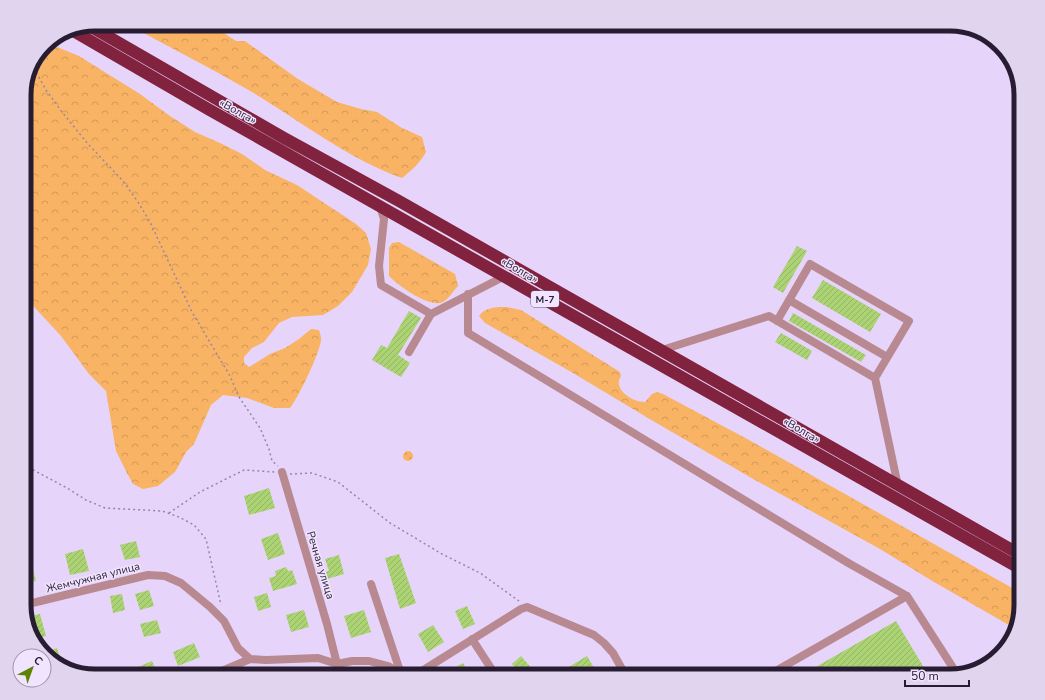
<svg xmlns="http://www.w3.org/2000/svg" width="1045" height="700" font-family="'Nunito Sans',sans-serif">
	<defs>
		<pattern id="grass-dots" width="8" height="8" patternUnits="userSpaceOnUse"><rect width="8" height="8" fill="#f9b364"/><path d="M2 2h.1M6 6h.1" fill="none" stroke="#d59957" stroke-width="1.8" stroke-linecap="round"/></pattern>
		<pattern id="forest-crowns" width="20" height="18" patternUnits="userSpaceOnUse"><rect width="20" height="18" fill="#f9b364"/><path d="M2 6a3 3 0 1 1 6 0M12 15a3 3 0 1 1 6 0" fill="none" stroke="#d59957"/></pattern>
		<pattern id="building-hatch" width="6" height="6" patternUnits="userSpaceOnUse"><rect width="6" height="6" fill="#acd373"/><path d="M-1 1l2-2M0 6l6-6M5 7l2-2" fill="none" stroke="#94b564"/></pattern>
	</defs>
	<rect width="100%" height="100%" fill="#e7d4fa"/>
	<path fill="url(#grass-dots)" d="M403 456a5 5 0 1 1 10 0a5 5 0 1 1-10 0Z"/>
	<path fill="url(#forest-crowns)" d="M127 24H210L236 41H245L298 79 337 102 361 109 377 112 402 128 422 137 426 152C420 163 412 170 402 178 347 158 302 122 252 92 211 68 169 47 127 24Z
		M44 46 47 47H57L79 56 140 94 170 116 195 132 220 143 242 154 265 170 297 185 356 224 366 233 371 249 368 265 352 292 338 306 323 315 292 317 279 323 264 342 252 348 244 357V363L249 367 270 354 285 348 299 339 311 329 319 330C320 333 321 336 321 339 321 351 298 398 290 408H274L247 398 223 395 211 405 194 444 186 452 175 472 158 486 143 489 133 484 127 473 116 451 106 391 89 374 61 336 24 296V90Z
		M399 242 455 274 458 286C453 291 448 301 440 303 425 305 399 286 389 276V248L392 243Z
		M499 307H507L521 310 620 372 621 376C612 389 633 403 645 402L652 394 657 392 663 394 749 440 1021 593V605L1014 628 934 582 880 549 755 480 653 421 573 373 485 323 479 316C484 309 491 308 499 307Z"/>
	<path fill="url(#building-hatch)" d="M797 246 807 251 783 293 773 287Z
		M823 280 881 314 870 332 812 298Z
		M409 311 421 318 398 355 410 363 401 377 372 360 381 345 387 348Z
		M793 313 866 355 861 362 789 321Z
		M781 333 812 351 807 360 775 342Z
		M269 488 275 508 249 515 244 496Z
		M278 533 285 554 268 560 261 539Z
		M136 541 140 557 125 560 120 545Z
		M83 549 89 571 70 575 65 554Z
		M399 554 416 603 400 609 385 558Z
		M339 555 344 574 327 579 325 572 329 571 325 559Z
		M31 563 36 581 24 584V565Z
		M286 567 288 571 292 570 297 584 273 591 269 578 276 576 275 571Z
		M149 590 154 606 140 610 135 594Z
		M267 593 271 607 258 611 254 597Z
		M122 594 125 610 113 613 110 596Z
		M467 606 475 624 463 629 455 611Z
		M304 610 309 627 291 632 286 615Z
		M364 610 371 632 351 638 344 616Z
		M40 614 46 636 33 640 26 617Z
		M157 620 161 633 144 637 140 624Z
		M896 621 929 676H800Z
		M433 625 444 642 428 652 418 634Z
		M194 643 200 657 178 666 173 652Z
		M57 648 61 660 54 662 51 659 48 651Z
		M521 656 534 671 529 676H523L512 664Z
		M587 656 599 676H572L567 668Z
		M152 661 159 676H134L131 670Z
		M463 663 468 672 461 676H453L449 670Z
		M551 667 556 676H545L543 671Z"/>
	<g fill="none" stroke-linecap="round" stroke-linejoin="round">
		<path stroke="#9787a7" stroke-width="1.5" stroke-dasharray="2 3" stroke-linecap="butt" d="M34 68 46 90 62 112 88 144 123 181 138 202 150 222 192 312 230 376 239 397 260 428 269 449 272 461 278 466
			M24 465 67 488 86 500 105 508 162 511 179 517 194 525 206 539 221 605
			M290 474 312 473 338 482 390 523 442 554 480 573 519 601
			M169 513 200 492 244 470 275 472"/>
		<path stroke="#b98991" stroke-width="8" d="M380 206 384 219 379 266 381 285 431 314 505 276
			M468 294V333L850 564 907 596 957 674
			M789 300 887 357
			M777 321 810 264 909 321 875 378
			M662 350 769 316 875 378 898 486
			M409 352 431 314
			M282 472 327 624 337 664V676
			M371 584 401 674
			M24 605 148 575 165 576 181 583 210 607 224 621 238 648 250 659
			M472 639 496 676
			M210 676 250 659 266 660 318 658 337 664 352 661H369L388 666 404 676
			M410 676 417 674 521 609 527 607 594 635 604 643 613 653 626 676
			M767 676 907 596"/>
		<path stroke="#81223e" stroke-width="12" d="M88 25 284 138 399 201 1021 555
			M70 29 208 109 1021 569"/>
	</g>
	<g text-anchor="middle" stroke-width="3" stroke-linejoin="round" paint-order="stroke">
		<rect fill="#f0e4fe" stroke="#645870" stroke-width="1" x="531" y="291" width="28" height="16" rx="3"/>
		<g font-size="10" font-weight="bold" fill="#281c33">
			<text x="545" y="303">М-7</text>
		</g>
		<g font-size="11" fill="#281c33" stroke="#f0e4fe">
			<text transform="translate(238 111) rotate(29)" y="4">«Волга»</text>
			<text transform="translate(520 270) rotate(30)" y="4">«Волга»</text>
			<text transform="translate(802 430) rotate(30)" y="4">«Волга»</text>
			<text transform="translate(321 565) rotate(73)" y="4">Речная улица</text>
			<text transform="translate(93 577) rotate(-14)" y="4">Жемчужная улица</text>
		</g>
	</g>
	<path d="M0 0H1045V700H0ZM95 31H950A64 64 0 0 1 1014 95V605A64 64 0 0 1 950 669H95A64 64 0 0 1 31 605V95A64 64 0 0 1 95 31Z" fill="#e0d4ee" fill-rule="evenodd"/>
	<path fill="none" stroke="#281c33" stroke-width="5" d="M95 31H950A64 64 0 0 1 1014 95V605A64 64 0 0 1 950 669H95A64 64 0 0 1 31 605V95A64 64 0 0 1 95 31Z"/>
	<g transform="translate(32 668) rotate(41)"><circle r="19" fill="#f0e4fe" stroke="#a094ad"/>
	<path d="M0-3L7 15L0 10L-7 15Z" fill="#5d8303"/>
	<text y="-6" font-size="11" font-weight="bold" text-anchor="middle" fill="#281c33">С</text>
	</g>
	<path d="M905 680v6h64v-6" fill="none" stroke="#281c33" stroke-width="2"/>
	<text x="911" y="680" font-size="12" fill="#281c33" stroke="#f0e4fe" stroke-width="3" paint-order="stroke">50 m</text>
</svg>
